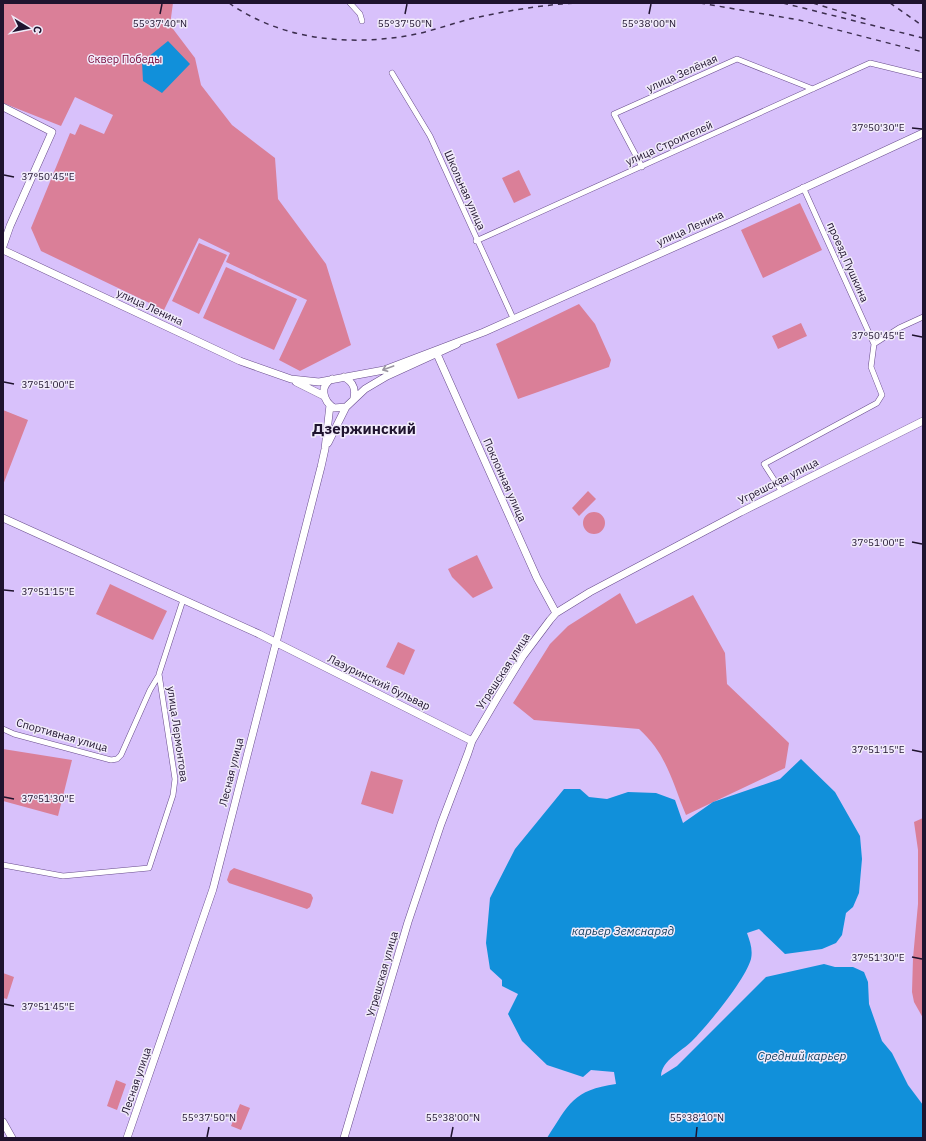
<svg xmlns="http://www.w3.org/2000/svg" width="926" height="1141" font-family="'IBM Plex Sans',sans-serif">
	<rect width="100%" height="100%" fill="#d8c1fb"/>
	<path fill="#da7f98" d="M3 3H173L170 25 195 58 201 85 232 125 275 158 278 199 326 264 351 345 300 371 279 360 307 300 226 262 230 253 199 238 164 310 41 251 31 228 70 133 75 135 80 124 104 134 113 115 75 97 61 126 3 103Z
		M519 170 531 195 514 203 502 178Z
		M800 203 822 250 763 278 741 230Z
		M199 243 227 255 199 314 172 301Z
		M226 267 297 299 274 350 203 318Z
		M579 304 595 324 611 360 609 367 518 399 496 344Z
		M801 323 807 336 778 349 772 336Z
		M3 410 28 420 3 485Z
		M588 491 596 499 579 516 572 508Z
		M583 523a11 11 0 1 1 22 0a11 11 0 1 1-22 0Z
		M477 555 493 588 473 598 452 577 448 569Z
		M110 584 167 611 153 640 96 614Z
		M620 593 636 624 693 595 725 653 727 684 789 743 785 768 686 815C672 782 667 754 639 729L534 720 513 703 550 644 568 626Z
		M398 642 415 650 404 675 386 667Z
		M3 749 72 760 58 816 3 801Z
		M371 771 403 780 393 814 361 804Z
		M923 818V1018L914 1002 912 992 913 958 918 904V850L914 822Z
		M234 868 311 894 313 898 310 907 307 909 229 883 227 880 230 871Z
		M3 973 14 977 7 999 3 998Z
		M116 1080 126 1084 117 1110 107 1106Z
		M240 1104 250 1108 241 1130 231 1126Z"/>
	<path fill="#1190da" d="M168 41 190 64 162 93 143 81 142 62Z
		M801 759 835 792 860 836 862 859 859 893 853 907 846 913 842 935 836 943 822 949 785 954 759 929 747 933C750 942 753 949 751 959 745 980 708 1025 692 1041 681 1052 662 1060 661 1076L677 1066 766 977 824 964 835 967H853L864 972 868 982 869 1004 882 1041 892 1053 908 1085 923 1105V1138H547C569 1104 573 1090 616 1084L614 1072 591 1070 583 1077 547 1065 522 1041 508 1014 518 994 502 986V980L490 969 486 943 490 898 515 849 564 789H580L589 797 607 799 628 792 656 793 675 800 683 823 713 802 780 779Z"/>
	<g fill="none" stroke-linecap="round" stroke-linejoin="round">
		<g stroke="#684c8c" stroke-width="6">
			<path id="street" d="M350 3 360 14 362 21
				M392 73 430 136 513 318
				M642 167 614 114 737 59 813 89
				M476 241 870 63 923 76
				M874 344 899 328 923 317
				M782 492 764 464 877 403 882 395 871 367 874 344 803 187
				M3 729 14 734 111 760 117 759 121 755 150 690 159 675
				M3 865 63 876 149 868 173 795 175 779 159 674 183 600"/>
		</g>
		<g stroke="#684c8c" stroke-width="8">
			<path id="secondary" d="M3 107 52 132 10 226 3 246
				M3 250 240 361 291 379 319 382 384 370 484 332 733 221 923 133
				M437 354 537 578 556 613
				M344 377C353 382 356 388 354 398
				M332 379C319 386 323 401 334 408L346 407 365 389 387 376 457 344
				M296 382 324 396
				M328 443 346 407
				M3 518 259 634 472 741
				M3 1122 12 1138
				M127 1138 213 889 321 467 325 449 330 405
				M344 1138 408 922 441 824 468 753 472 741 499 695 523 656 550 620 556 613 590 592 741 512 923 421"/>
		</g>
		<use href="#street" stroke="#fff" stroke-width="5"/>
		<use href="#secondary" stroke="#fff" stroke-width="7"/>
		<path stroke="#3c2e4e" stroke-width="1.5" stroke-dasharray="5 5" stroke-linecap="butt" d="M229 3C280 39 345 46 406 36 431 32 455 22 479 17 511 10 543 5 575 3
			M700 3 799 20 923 52
			M783 3 923 38
			M813 3 868 20
			M890 3 923 26
			M922 3 923 4"/>
	</g>
	<defs><path id="oneway-shaft" d="M-6 0H5M1.5-3L5.5 0L1.5 3" fill="none" stroke-width="1.6" stroke-linecap="round" stroke-linejoin="round"/></defs>
	<use stroke="#9a95a1" href="#oneway-shaft" transform="translate(388 368) rotate(160)"/>
	<path fill="none" stroke="#1f132e" stroke-width="1.5" d="M160 14 162 4M405 14 407 4M649 14 651 4M912 128 922 129M4 175 14 177M912 335 922 337M4 382 14 384M912 542 922 544M4 590 14 591M912 750 922 752M4 797 14 799M912 957 922 959M4 1004 14 1006M207 1137 209 1127M451 1137 453 1127M696 1137 697 1127"/>
	<g text-anchor="middle" stroke-width="3" stroke-linejoin="round" paint-order="stroke">
		<g font-size="11" fill="#770939" stroke="#f1ebfa">
			<text x="125" y="63">Сквер Победы</text>
		</g>
		<g font-size="11" fill="#1f132e" stroke="#f1ebfa">
			<text transform="translate(682 73) rotate(-24)" y="4">улица Зелёная</text>
			<text transform="translate(669 143) rotate(-24)" y="4">улица Строителей</text>
			<text transform="translate(465 190) rotate(66)" y="4">Школьная улица</text>
			<text transform="translate(690 228) rotate(-24)" y="4">улица Ленина</text>
			<text transform="translate(848 262) rotate(66)" y="4">проезд Пушкина</text>
			<text transform="translate(150 307) rotate(25)" y="4">улица Ленина</text>
			<text transform="translate(505 480) rotate(66)" y="4">Поклонная улица</text>
			<text transform="translate(778 481) rotate(-27)" y="4">Угрешская улица</text>
			<text transform="translate(503 671) rotate(-57)" y="4">Угрешская улица</text>
			<text transform="translate(379 682) rotate(26)" y="4">Лазуринский бульвар</text>
			<text transform="translate(178 734) rotate(82)" y="4">улица Лермонтова</text>
			<text transform="translate(62 735) rotate(16)" y="4">Спортивная улица</text>
			<text transform="translate(231 772) rotate(-76)" y="4">Лесная улица</text>
			<text transform="translate(382 974) rotate(-74)" y="4">Угрешская улица</text>
			<text transform="translate(136 1081) rotate(-71)" y="4">Лесная улица</text>
		</g>
		<g font-size="12" font-style="italic" fill="#0e3b5a" stroke="#f1ebfa">
			<text x="623" y="935">карьер Земснаряд</text>
			<text x="802" y="1060">Средний карьер</text>
		</g>
		<g font-size="15" font-weight="bold" fill="#1f132e" stroke="#f1ebfa">
			<text x="364" y="434">Дзержинский</text>
		</g>
	</g>
	<g font-size="10" text-anchor="middle" fill="#1f132e" stroke="#f1ebfa" stroke-width="3" stroke-linejoin="round" paint-order="stroke">
		<text x="160" y="27">55°37'40"N</text>
		<text x="405" y="27">55°37'50"N</text>
		<text x="649" y="27">55°38'00"N</text>
		<text x="878" y="131">37°50'30"E</text>
		<text x="48" y="180">37°50'45"E</text>
		<text x="878" y="339">37°50'45"E</text>
		<text x="48" y="388">37°51'00"E</text>
		<text x="878" y="546">37°51'00"E</text>
		<text x="48" y="595">37°51'15"E</text>
		<text x="878" y="753">37°51'15"E</text>
		<text x="48" y="802">37°51'30"E</text>
		<text x="878" y="961">37°51'30"E</text>
		<text x="48" y="1010">37°51'45"E</text>
		<text x="209" y="1121">55°37'50"N</text>
		<text x="453" y="1121">55°38'00"N</text>
		<text x="697" y="1121">55°38'10"N</text>
	</g>
	<rect width="926" height="1141" fill="none" stroke="#1f132e" stroke-width="8"/>
	<g transform="translate(28 28) rotate(100)" stroke="#f1ebfa" stroke-width="3" paint-order="stroke">
	<path d="M0-3L7 15L0 10L-7 15Z" fill="#1f132e"/>
	<text y="-6" font-size="11" font-weight="bold" text-anchor="middle" fill="#1f132e">С</text>
	</g>
</svg>
